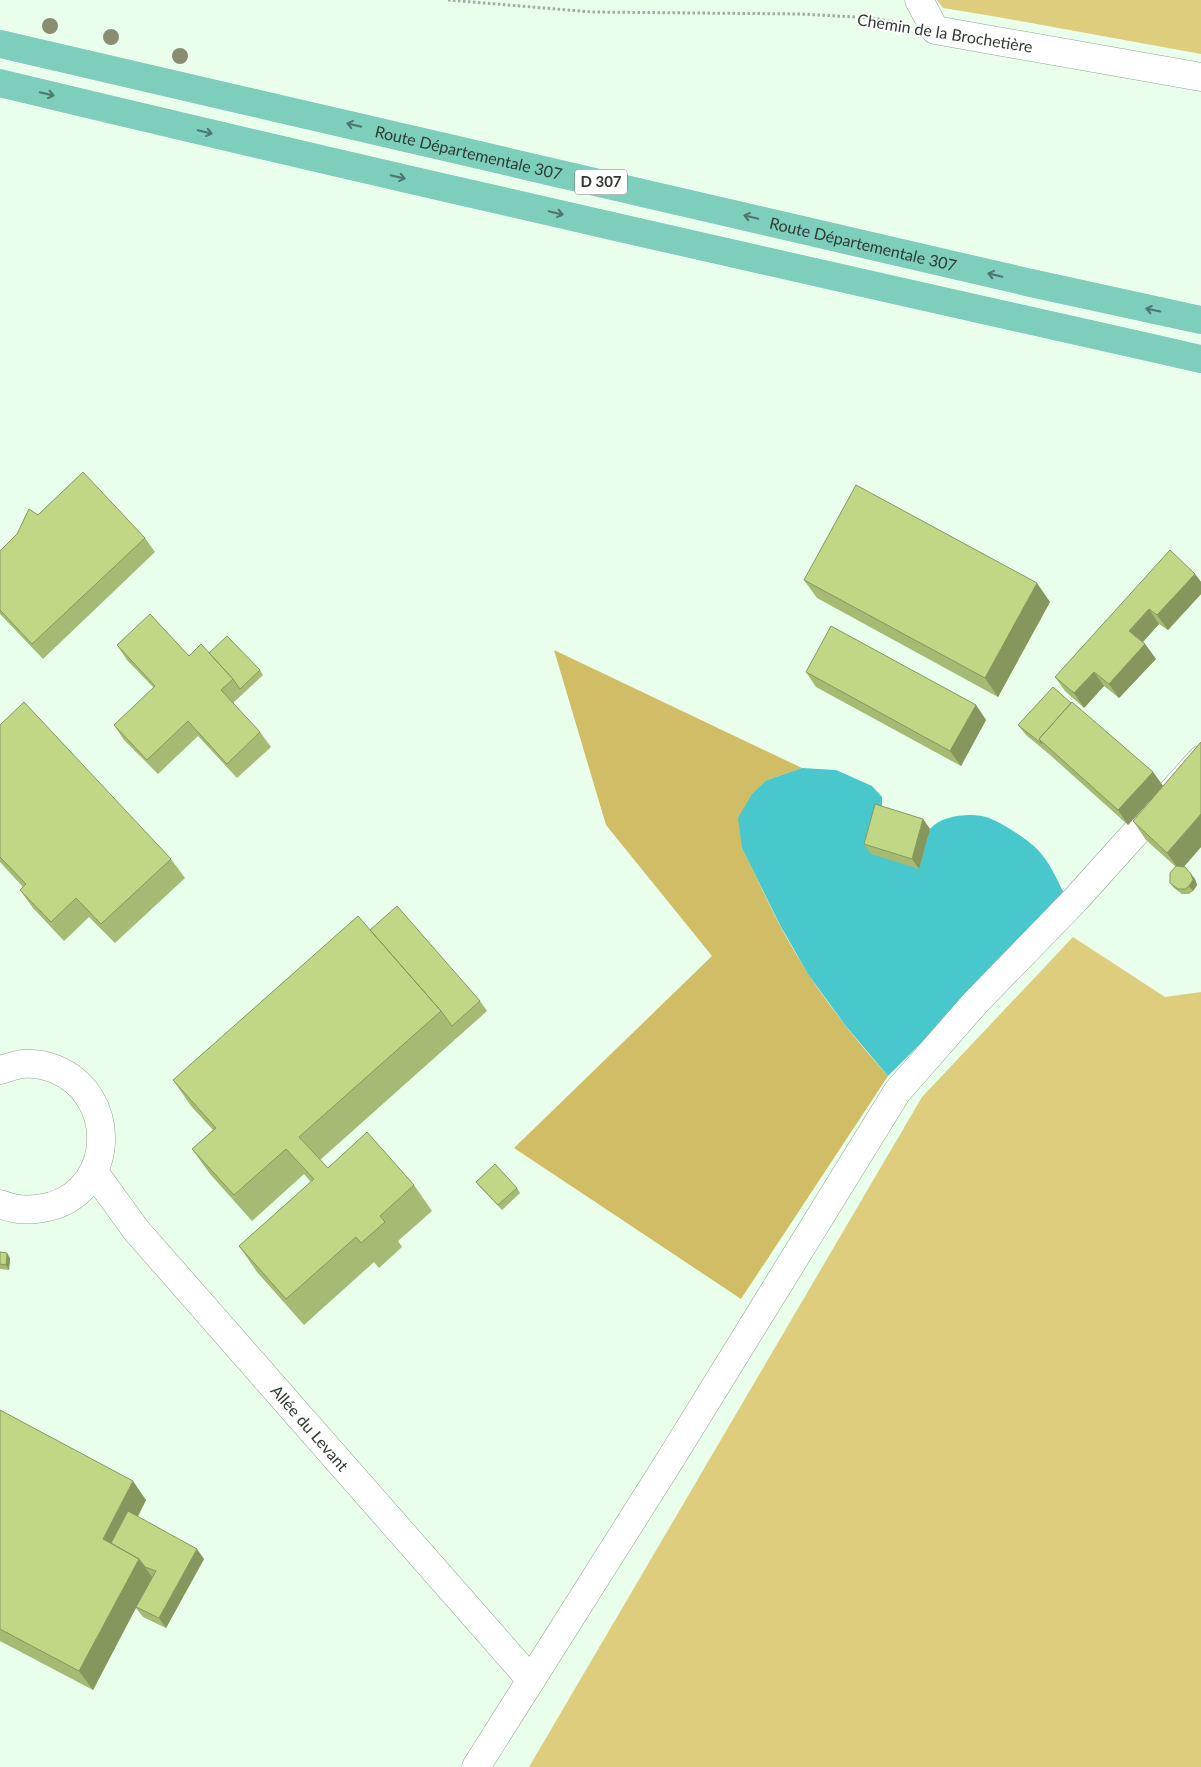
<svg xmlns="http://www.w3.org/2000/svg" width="1201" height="1767" font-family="Lato,sans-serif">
	<rect width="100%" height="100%" fill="#e9ffeb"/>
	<path fill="#dfcd7e" d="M937 0H1201V54L992 16 943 8Z
		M1073 937 1165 997 1201 992V1767H529L922 1097Z"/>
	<path fill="#d1bd66" d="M554 650 802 768 767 780 742 848C760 883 775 920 796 954 822 998 854 1038 888 1076L741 1299 514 1148 712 956 606 825Z"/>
	<path fill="#48c8cd" d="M802 768 836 770 872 786 882 797V814L918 869C921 860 926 833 931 828 942 815 974 812 989 818 1004 824 1027 839 1038 850 1050 863 1056 878 1064 893L940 1024 888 1076 845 1025 808 974 780 925 742 848 738 818 752 794 767 780Z"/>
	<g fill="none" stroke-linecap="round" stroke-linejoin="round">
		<g stroke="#8ba58e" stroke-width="29">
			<g id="minor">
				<path d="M919 0 935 30 1201 77"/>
				<path d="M0 1070C7 1068 15 1065 22 1064 33 1063 45 1065 55 1069 117 1094 117 1186 52 1206 33 1211 18 1211 0 1204"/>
				<path id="s1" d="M94 1172 136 1230 531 1680"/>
				<path d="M476 1767 670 1460 897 1092 975 1003 1076 899 1201 760"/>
			</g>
		</g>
		<g stroke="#fff" stroke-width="29">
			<g id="major">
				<path id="s2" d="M0 44 1031 283 1201 320"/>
				<path d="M0 83C399 179 800 269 1201 359"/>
			</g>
		</g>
		<path stroke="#9eafa0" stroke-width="3" stroke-dasharray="2.5 2.5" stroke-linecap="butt" d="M448 0 592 12 801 14 873 18 894 22"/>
		<use href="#minor" stroke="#fff" stroke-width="28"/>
		<use href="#major" stroke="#7dcfbc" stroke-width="28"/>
	</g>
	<g fill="#888e6f">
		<circle cx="50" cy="26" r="8"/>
		<circle cx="111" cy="37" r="8"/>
		<circle cx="180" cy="56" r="8"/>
	</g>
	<path fill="#a5ba73" d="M145 538 155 552 43 659 0 614V551Z
		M1195 574 1201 582V594L1168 630 1159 624 1143 642 1145 644 1156 659 1119 698 1104 686 1084 708 1065 691 1055 677Z
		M804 580 1050 602 998 697 817 598Z
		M117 645 189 656 209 653 260 670 263 675 233 703 260 732 271 747 237 778 198 736 158 774 124 740 114 725 154 688 127 660Z
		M806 672 976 705 986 720 961 766 816 687Z
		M1071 703 1153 772 1163 786 1201 742V847L1184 867 1195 879 1197 885 1193 891 1189 894H1182L1174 888 1170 883 1176 867 1146 840 1133 821 1159 791 1128 825 1049 754 1026 735 1018 725Z
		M0 725 171 859 185 878 115 943 89 917 64 941 33 908 20 890 23 887 0 862Z
		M923 819 930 829 919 869 871 854 864 844Z
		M370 930 480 1001 487 1011 320 1160 328 1168 414 1185 432 1211 398 1241 402 1247 379 1268 374 1262 304 1325 257 1272 239 1246 311 1182 304 1174 252 1221 210 1174 192 1149 213 1130 191 1106 173 1080Z
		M476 1182 517 1188 520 1193 502 1210 480 1187Z
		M0 1252 10 1258 9 1270 0 1269Z
		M0 1410 146 1500 138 1517 204 1559 166 1628 143 1617 136 1608 93 1690 0 1641Z"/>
	<path fill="#86975e" d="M1195 574 1201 582V594L1168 630 1157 615Z
		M1037 583 1050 602 998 697 985 678Z
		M1149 609 1159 624 1140 645 1129 631Z
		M1145 644 1156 659 1119 698 1109 684Z
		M1094 672 1104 686 1084 708 1074 693Z
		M976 705 986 720 961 766 950 751Z
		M1153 772 1163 786 1128 825 1118 810Z
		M1201 814V847L1180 871 1167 853Z
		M923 819 930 829 919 869 912 859Z
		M1191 874 1195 879 1197 885 1193 891 1189 886Z
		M7 1253 10 1258 9 1270 6 1265Z
		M133 1481 146 1500 118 1553 103 1539Z
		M197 1549 204 1559 166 1628 159 1618Z
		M139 1559 152 1577 93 1690 79 1671Z"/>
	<path fill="#c0d886" stroke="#86975e" d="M83 472 145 538 32 644 0 610V551L17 534 29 509 38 515Z
		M856 485 1037 583 985 678 804 580Z
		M1170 550 1195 574 1157 615 1149 609 1129 631 1145 644 1109 684 1094 672 1074 693 1055 677Z
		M150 614 189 656 201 644 233 679 221 690 260 732 227 764 188 721 147 760 114 725 155 686 117 645Z
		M831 626 976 705 950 751 806 672Z
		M227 636 260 670 240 689 233 679 209 653Z
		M1053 687 1071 703 1039 739 1042 744 1018 725Z
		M24 702 171 859 101 924 76 898 51 922 20 890 26 884 0 857V725Z
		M1072 702 1153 772 1118 810 1039 739Z
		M1201 742V814L1167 853 1133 821Z
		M875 804 923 819 912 859 864 844Z
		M1176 866 1185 867 1191 874 1193 880 1189 886 1185 889H1178L1170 883V873Z
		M397 906 480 1001 452 1026 441 1011 370 930Z
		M358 916 441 1011 299 1137 328 1168 367 1132 414 1185 380 1216 385 1222 361 1243 356 1237 286 1299 239 1246 314 1179 286 1149 234 1195 192 1149 216 1128 173 1080Z
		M495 1164 517 1188 498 1205 476 1182Z
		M0 1252 7 1253 6 1265 0 1264Z
		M0 1410 133 1481 103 1539 139 1559 79 1671 0 1629Z
		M128 1511 197 1549 159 1618 136 1607 156 1571 145 1567 139 1559 111 1543Z"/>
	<defs><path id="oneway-shaft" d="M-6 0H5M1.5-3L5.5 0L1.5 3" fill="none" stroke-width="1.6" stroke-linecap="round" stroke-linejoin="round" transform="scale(1.25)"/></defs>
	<g stroke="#4f7669">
		<use href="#oneway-shaft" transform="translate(47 94) rotate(13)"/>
		<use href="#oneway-shaft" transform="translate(354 125) rotate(-167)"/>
		<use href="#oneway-shaft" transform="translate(205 132) rotate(13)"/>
		<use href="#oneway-shaft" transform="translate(398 177) rotate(13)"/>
		<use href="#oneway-shaft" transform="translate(556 213) rotate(13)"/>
		<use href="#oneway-shaft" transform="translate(751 217) rotate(-167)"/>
		<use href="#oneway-shaft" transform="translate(995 275) rotate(-167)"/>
		<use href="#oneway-shaft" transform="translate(1153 310) rotate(-168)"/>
	</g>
	<g text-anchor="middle" stroke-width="4" stroke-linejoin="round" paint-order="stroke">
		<rect fill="#fff" stroke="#6e756f" stroke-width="1" x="575" y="169.5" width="52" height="25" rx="4"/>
		<g font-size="15" font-weight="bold" fill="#303a31">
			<text x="601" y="187">D 307</text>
		</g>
		<g font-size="16" fill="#303a31" stroke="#fff">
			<text transform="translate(945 33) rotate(9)" y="6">Chemin de la Brochetière</text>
			<text dy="6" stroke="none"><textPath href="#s2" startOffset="481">Route Départementale 307</textPath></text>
			<text dy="6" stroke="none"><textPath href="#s2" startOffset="886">Route Départementale 307</textPath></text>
			<text dy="6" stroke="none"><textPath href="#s1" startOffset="335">Allée du Levant</textPath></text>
		</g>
	</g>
</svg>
